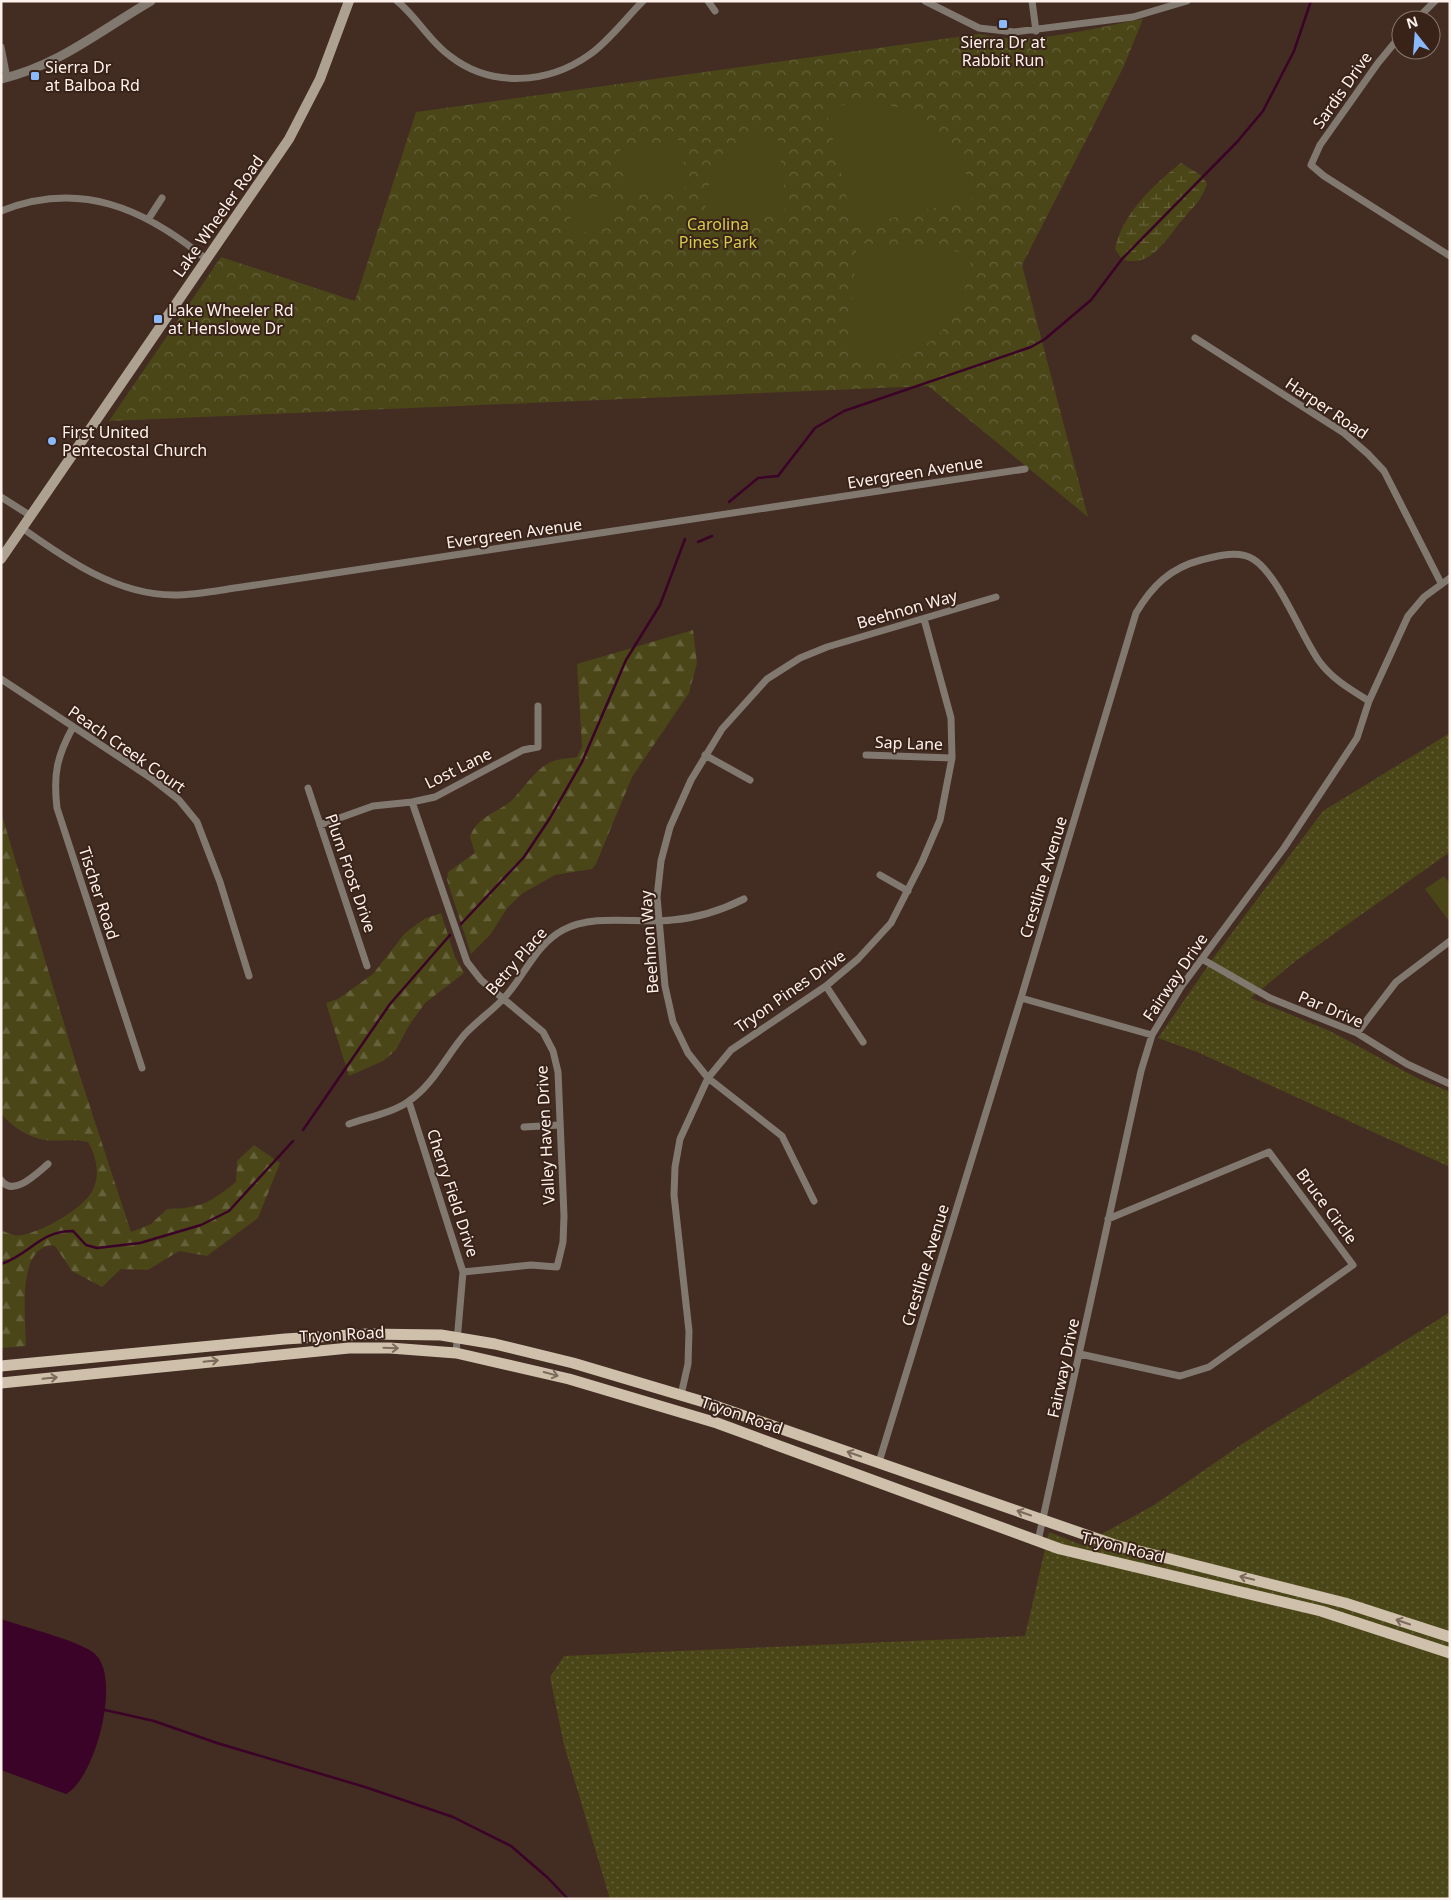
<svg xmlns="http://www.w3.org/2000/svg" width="1451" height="1900" font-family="'Noto Sans',sans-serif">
	<defs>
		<pattern id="grass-dots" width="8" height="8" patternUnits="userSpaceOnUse" patternTransform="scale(1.25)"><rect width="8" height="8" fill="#4a4618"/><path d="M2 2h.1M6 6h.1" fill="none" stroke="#65613a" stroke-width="1.8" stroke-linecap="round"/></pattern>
		<pattern id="forest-firs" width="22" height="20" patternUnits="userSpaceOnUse" patternTransform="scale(1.25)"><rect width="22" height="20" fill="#4a4618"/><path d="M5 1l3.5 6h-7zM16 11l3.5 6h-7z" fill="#65613a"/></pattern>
		<pattern id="wetland-marsh" width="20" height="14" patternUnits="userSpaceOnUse" patternTransform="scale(1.25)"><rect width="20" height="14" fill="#4a4618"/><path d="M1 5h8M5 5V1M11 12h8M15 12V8" fill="none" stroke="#65613a"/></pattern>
		<pattern id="park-crowns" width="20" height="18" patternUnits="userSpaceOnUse" patternTransform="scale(1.25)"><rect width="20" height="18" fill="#4a4618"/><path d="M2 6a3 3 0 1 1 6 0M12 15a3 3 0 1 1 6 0" fill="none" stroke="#65613a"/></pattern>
	</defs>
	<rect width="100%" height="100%" fill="#432c22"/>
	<path fill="url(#grass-dots)" d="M1450 733V852L1297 960 1251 998 1332 1032 1417 1078 1450 1092V1167L1197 1052 1158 1038 1214 957 1323 811Z
		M1450 1312V1899H610L564 1745 550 1677 564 1656 1025 1636 1049 1532 1082 1545 1154 1505 1242 1444Z"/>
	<path fill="url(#forest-firs)" d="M693 630 697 663 689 693 632 777 596 864 592 869 555 875 523 893 508 907 490 935 471 954 447 880 448 872 475 853 470 837C478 814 501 813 515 797 525 786 534 772 547 764 556 758 567 759 577 757L582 747 577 664Z
		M1 812 77 1067 131 1232 151 1224 167 1209C202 1208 209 1203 236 1182L237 1161 254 1145 280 1163 258 1218 207 1256 179 1251 148 1270 121 1269 102 1287 72 1271 55 1246C49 1244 46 1246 41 1249 18 1264 26 1321 26 1346L1 1348V1230C8 1233 15 1237 23 1235 42 1231 81 1210 91 1193 101 1178 97 1157 88 1142 73 1138 60 1142 44 1140 28 1137 10 1126 1 1113Z
		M441 913 455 957 464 973 425 1003 408 1027 396 1050 383 1061 349 1076 326 1003 338 999 373 974 405 933 424 919Z"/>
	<path fill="url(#wetland-marsh)" d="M1181 163 1202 176 1207 184C1201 201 1195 205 1183 219 1168 236 1151 270 1122 259L1115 249C1122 214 1154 184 1181 163Z"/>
	<path fill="url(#park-crowns)" d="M1143 19 1124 66 1022 265 1088 517 928 386 109 421 221 257 355 301 416 112 979 34C1032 47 1090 28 1143 19Z"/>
	<path fill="#4a4618" d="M869 102C931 108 958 141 974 198L867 224 852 218 826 111 843 105Z
		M777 133 787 207 780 214 708 228C700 190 714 154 751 138 759 135 769 135 777 133Z
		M679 140 689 186 628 197 620 150Z
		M609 195 615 227 573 234 568 202Z
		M857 243 972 253C963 328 926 367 848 357Z
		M1444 876 1450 884 1449 921 1425 889Z"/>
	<path fill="#3b0328" d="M1 1619C23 1627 81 1641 95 1654 122 1678 95 1779 66 1794L1 1770Z"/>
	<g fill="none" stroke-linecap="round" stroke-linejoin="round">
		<path stroke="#3b0328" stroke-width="2.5" d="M729 502 758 478 778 476 815 428 844 411 1031 347 1045 339 1091 300 1122 259 1237 142 1263 111 1294 51 1311 1
			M698 542 712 536
			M461 924 524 857 550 818 582 762 626 660 660 605 685 539
			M303 1130 390 1004 450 935
			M1 1264C31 1254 39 1231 73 1231L86 1245 97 1248 140 1243 201 1225 229 1211 293 1141
			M105 1710 154 1721 217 1743 365 1787 453 1817 511 1846 548 1878 568 1899"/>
		<path stroke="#817970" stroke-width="7" d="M397 1C417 17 429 41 450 56 491 88 548 84 589 55 608 42 626 18 643 1
			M708 1 715 11
			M925 1 979 28 1014 32 1133 17 1187 1
			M1032 1 1036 31
			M1416 20 1435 1
			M1401 35 1378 63 1320 145 1311 165 1324 176 1450 256
			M1 47 7 78
			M1 211C80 180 144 208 206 259
			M149 218 162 198
			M1195 338 1344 433 1368 454 1384 471 1441 583
			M1 497 31 516
			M22 528C67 560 117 595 174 595 197 595 220 590 242 587L1025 469
			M1 679 151 778 179 800 197 822 220 882 249 976
			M73 727C57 756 53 774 57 808L142 1068
			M705 755 750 780
			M866 755 952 758
			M308 788 367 966
			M412 802 467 962 481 980 543 1032 553 1051 558 1072 564 1216 563 1242 557 1267 531 1265 463 1272
			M320 825 373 806 412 802 435 797 523 750 538 747V706
			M880 875 908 891
			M1202 959 1270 998 1357 1033 1407 1064 1450 1084
			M826 986 863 1042
			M1021 998 1152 1035
			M1357 1033 1396 982 1450 941
			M409 1102 463 1272 456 1353
			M349 1124C366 1118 395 1112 409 1101 433 1085 446 1056 465 1034 477 1021 492 1011 504 998 524 977 535 945 563 930 595 913 637 924 672 920 697 918 722 910 744 899
			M524 1127 559 1125
			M1 1180C13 1198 37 1173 48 1164
			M814 1201 782 1136 708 1078 688 1053 673 1022 665 986 657 897 661 861 670 827 691 780 722 729 767 679 800 658 827 647 996 597
			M1080 1354 1180 1376 1209 1367 1353 1265 1269 1152 1108 1219
			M681 1395 688 1364 689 1331 674 1195 675 1167 680 1139 708 1078 731 1050 826 986 858 959 891 923 922 862 940 820 952 758 951 718 924 619
			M879 1462 1021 998 1136 613C1152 586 1170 568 1201 560 1217 556 1238 550 1253 559 1279 575 1301 636 1319 661 1332 679 1351 690 1369 701
			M1038 1541 1141 1071 1152 1035 1181 987 1284 848 1357 738 1369 701 1408 616 1424 597 1450 578"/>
		<path stroke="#817970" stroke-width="9" d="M1 79C58 66 101 30 151 1"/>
		<path stroke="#ada191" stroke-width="10" d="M1 559 289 139 320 79 349 1"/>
		<path stroke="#cfc0ab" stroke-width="11" d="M1 1366 285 1339 367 1334 441 1335 495 1344 573 1363 704 1402 1115 1545 1345 1603 1450 1637
			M1 1383 349 1348H390L456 1353 569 1379 717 1423 1060 1549 1321 1611 1450 1653"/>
	</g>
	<defs><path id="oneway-shaft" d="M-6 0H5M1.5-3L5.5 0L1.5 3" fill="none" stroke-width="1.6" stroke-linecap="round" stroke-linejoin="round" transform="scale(1.25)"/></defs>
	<g stroke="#7c6a5b">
		<use href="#oneway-shaft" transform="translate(391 1348) rotate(2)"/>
		<use href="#oneway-shaft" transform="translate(211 1361) rotate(-6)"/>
		<use href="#oneway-shaft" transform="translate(551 1374) rotate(15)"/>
		<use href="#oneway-shaft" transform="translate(50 1378) rotate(-6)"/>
		<use href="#oneway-shaft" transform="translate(854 1454) rotate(-161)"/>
		<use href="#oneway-shaft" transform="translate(1024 1513) rotate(-161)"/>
		<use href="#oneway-shaft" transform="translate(1247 1578) rotate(-167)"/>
		<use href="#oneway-shaft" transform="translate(1403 1622) rotate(-161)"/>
	</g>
	<g fill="#8abafc" stroke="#392319" stroke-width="2">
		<rect x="998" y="19" width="10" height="10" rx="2.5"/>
		<rect x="30" y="71" width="10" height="10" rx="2.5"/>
		<rect x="153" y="314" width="10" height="10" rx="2.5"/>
		<circle cx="52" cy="441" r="5"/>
	</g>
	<g text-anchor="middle" stroke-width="4" stroke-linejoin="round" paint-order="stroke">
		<g font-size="16" fill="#fef1ec" stroke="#392319" text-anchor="start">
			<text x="1003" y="48" text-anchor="middle">Sierra Dr at<tspan x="1003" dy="18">Rabbit Run</tspan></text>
			<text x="45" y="73">Sierra Dr<tspan x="45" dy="18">at Balboa Rd</tspan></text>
			<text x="168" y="316">Lake Wheeler Rd<tspan x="168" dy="18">at Henslowe Dr</tspan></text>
			<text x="62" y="438">First United<tspan x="62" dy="18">Pentecostal Church</tspan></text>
		</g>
		<g font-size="16" fill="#fef1ec" stroke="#392319">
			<text transform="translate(1342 90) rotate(-55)" y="6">Sardis Drive</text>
			<text transform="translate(218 216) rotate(-55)" y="6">Lake Wheeler Road</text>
			<text transform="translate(1327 408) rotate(34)" y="6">Harper Road</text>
			<text transform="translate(915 472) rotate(-9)" y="6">Evergreen Avenue</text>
			<text transform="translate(514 533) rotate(-8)" y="6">Evergreen Avenue</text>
			<text transform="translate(907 609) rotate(-16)" y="6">Beehnon Way</text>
			<text transform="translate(909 743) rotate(2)" y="6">Sap Lane</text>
			<text transform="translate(127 749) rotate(35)" y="6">Peach Creek Court</text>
			<text transform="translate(458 768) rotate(-26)" y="6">Lost Lane</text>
			<text transform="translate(351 873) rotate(71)" y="6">Plum Frost Drive</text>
			<text transform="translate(1043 877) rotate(-73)" y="6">Crestline Avenue</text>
			<text transform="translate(99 893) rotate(72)" y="6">Tischer Road</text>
			<text transform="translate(649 942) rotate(-94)" y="6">Beehnon Way</text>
			<text transform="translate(516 961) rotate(-49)" y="6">Betry Place</text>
			<text transform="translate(1175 977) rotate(-56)" y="6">Fairway Drive</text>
			<text transform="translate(790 991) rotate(-35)" y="6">Tryon Pines Drive</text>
			<text transform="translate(1331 1009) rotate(23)" y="6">Par Drive</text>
			<text transform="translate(545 1135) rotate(-93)" y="6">Valley Haven Drive</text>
			<text transform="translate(453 1193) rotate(72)" y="6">Cherry Field Drive</text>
			<text transform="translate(1327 1206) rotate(53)" y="6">Bruce Circle</text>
			<text transform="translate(925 1265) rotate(-73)" y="6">Crestline Avenue</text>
			<text transform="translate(342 1334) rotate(-3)" y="6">Tryon Road</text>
			<text transform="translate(1063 1368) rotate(-78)" y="6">Fairway Drive</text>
			<text transform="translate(742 1415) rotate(19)" y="6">Tryon Road</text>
			<text transform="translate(1123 1547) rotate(14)" y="6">Tryon Road</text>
		</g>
		<g font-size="16" fill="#d7cc49" stroke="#392319">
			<text x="718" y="230">Carolina<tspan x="718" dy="18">Pines Park</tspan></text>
		</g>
	</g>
	<rect width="1451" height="1900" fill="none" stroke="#fef1ec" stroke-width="5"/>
	<g transform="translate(1416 35) rotate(343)"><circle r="24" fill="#392319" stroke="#88756d"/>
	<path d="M0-4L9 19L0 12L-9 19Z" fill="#8abafc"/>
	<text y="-8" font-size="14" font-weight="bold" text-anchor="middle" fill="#fef1ec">N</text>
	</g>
</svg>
